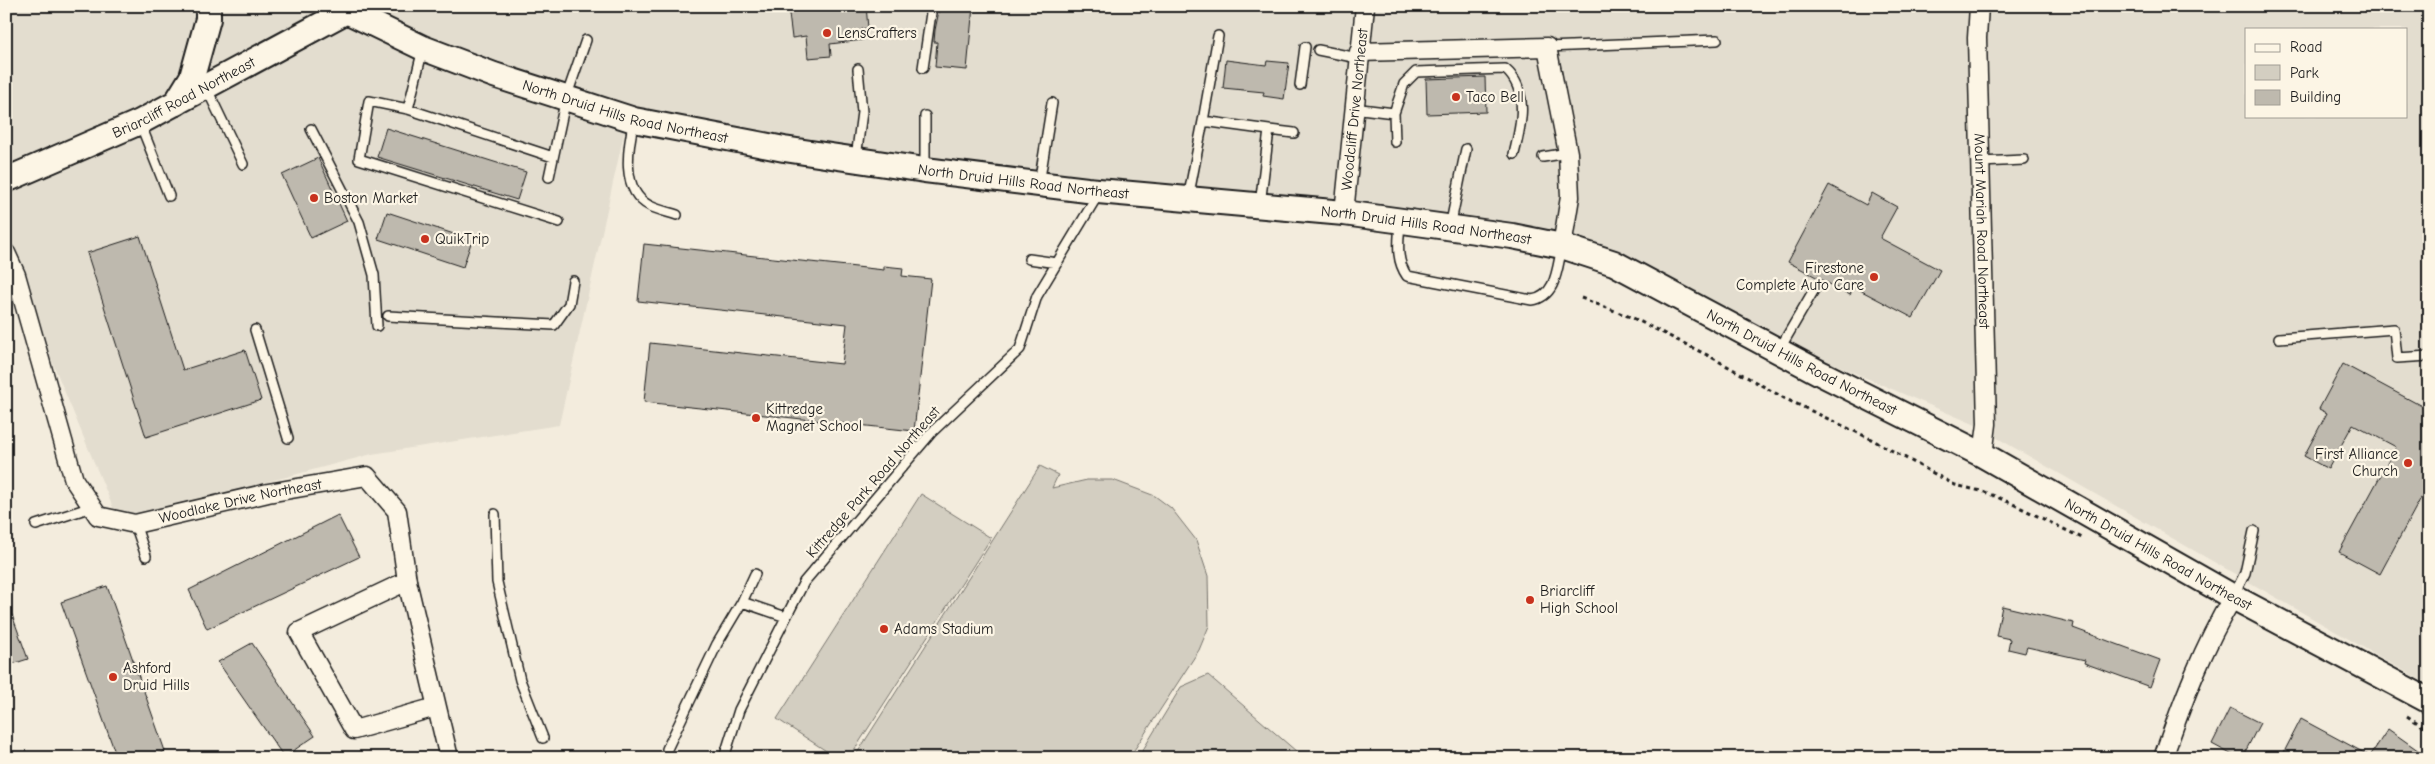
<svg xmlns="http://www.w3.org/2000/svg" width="2435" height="764" font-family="'Comic Neue',sans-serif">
	<rect width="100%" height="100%" fill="#f3ecdd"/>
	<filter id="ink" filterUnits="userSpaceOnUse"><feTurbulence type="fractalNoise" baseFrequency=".02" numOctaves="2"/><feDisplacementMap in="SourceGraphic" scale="10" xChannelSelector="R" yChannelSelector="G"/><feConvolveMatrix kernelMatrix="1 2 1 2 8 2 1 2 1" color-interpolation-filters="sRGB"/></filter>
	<g filter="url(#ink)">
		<path fill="#e3ddcf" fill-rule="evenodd" d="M6 6H2429V685L1992 435V432L1589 259 1445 231 625 129 559 425 372 454 119 522 16 275 6 262ZM2246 29H2406V116H2246Z"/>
		<path fill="#d3cec1" stroke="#78756e" d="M1040 466 1058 475 1052 488 1087 480H1113L1155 496 1171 508 1196 540 1208 576 1209 626 1199 650 1129 758H854Z
			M921 494 991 538 849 758H837L777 719Z
			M1208 675 1304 758H1138L1181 687Z"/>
		<path fill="#beb9ae" stroke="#1c1c1c" d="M788 6H866L868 28 862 29 863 40 830 44 831 56 808 58 806 36 792 38Z
			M940 6H973L967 70 935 67 937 42H934L935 30Z
			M1226 60 1266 65 1267 61 1289 63 1284 99 1263 96 1264 92 1223 88Z
			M1485 77 1486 112 1427 114 1426 79Z
			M386 128 526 172 517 200 377 157Z
			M318 158 347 221 311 238 282 175Z
			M1829 185 1866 205 1872 193 1897 207 1880 238 1940 270 1913 318 1854 287 1850 295 1788 262Z
			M387 212 472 240 463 267 378 239Z
			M140 236 183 370 245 350 261 400 146 437 87 253Z
			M644 244 884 270V266L903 268 902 276 931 279 914 431 644 402 650 343 842 364 847 324 638 301Z
			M2343 364 2429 410V483L2380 574 2339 552 2396 447 2353 424 2328 469 2304 456 2327 413 2319 409Z
			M338 515 359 557 207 629 189 590Z
			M107 586 165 751 153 758H117L61 602Z
			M8 604 28 659 6 666V605Z
			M2002 606 2074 623 2073 628 2160 660 2150 687 2084 663 2085 660 2027 647 2025 653 2008 649 2010 639 1996 636Z
			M252 643 315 736 284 757 218 662Z
			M2230 708 2260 723 2242 758H2238L2212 744Z
			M2301 719 2370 756 2388 729 2429 758H2295L2284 752Z"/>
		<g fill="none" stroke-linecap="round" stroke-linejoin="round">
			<g stroke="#1c1c1c" stroke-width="12">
				<path id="service" d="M1547 47 1717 40
					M1318 50 1358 58
					M923 68 932 6
					M1300 85 1305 47
					M206 87 243 164
					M1353 108 1394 113 1395 142
					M408 109 423 49
					M1394 113 1404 84 1416 72 1505 69C1530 90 1521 126 1514 154
					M634 120C628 147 620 191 650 206 658 210 668 212 677 215
					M1203 121 1218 36
					M140 123 169 196
					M311 129 359 222 374 275 377 326
					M1269 130 1294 133
					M553 157 408 109 369 101 359 159 559 222
					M1543 157 1568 153
					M856 158 862 112 858 69
					M1980 162 2024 160
					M925 168V116
					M549 177 566 98 586 40
					M1039 184 1052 103
					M1188 199 1203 121 1269 130 1260 205
					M1400 221C1399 241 1395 259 1407 276L1532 300C1557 296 1557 267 1562 247
					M1450 227 1466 149
					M1029 259 1057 263
					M388 316 554 325 569 304 573 281
					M255 330 288 438
					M2279 338 2394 329 2397 358 2429 356
					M1779 350 1815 288
					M495 514 497 582 520 680 543 738
					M135 524 146 556
					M36 525 92 507
					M755 574 742 602 786 617
					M2233 597 2245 573 2254 531
					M667 749 717 644 742 602
					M724 758 739 710 804 582 931 433 1020 349 1037 296 1099 193"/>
			</g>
			<g stroke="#1c1c1c" stroke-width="21">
				<g id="minor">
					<path id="s1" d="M1979 6 1977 38 1987 424 1983 455"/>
					<path d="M1359 52 1547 47 1568 153 1570 197 1562 246"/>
					<path id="s2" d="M1344 213 1365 6"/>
					<path id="s3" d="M6 253 16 275 74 480 98 516 135 524 268 493 367 476 397 511 407 581 449 758"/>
					<path d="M407 581 299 632 354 730 436 707"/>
					<path d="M2163 758C2182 703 2203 647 2233 597"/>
				</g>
			</g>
			<g stroke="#1c1c1c" stroke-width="28">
				<g id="secondary">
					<path id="s4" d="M336 6 423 48 494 75 634 120 784 149 925 170 1087 190 1344 213 1512 236 1562 246 1614 263 1822 374 1983 455 2233 597 2429 701"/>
					<path d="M176 103 192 77 208 19V6"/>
					<path id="s5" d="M6 180 140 122 356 6"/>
				</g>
			</g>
			<path stroke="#1c1c1c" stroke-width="3" stroke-dasharray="4 4" stroke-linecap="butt" d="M261 6 266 11
				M1581 298 1633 318 1711 357 1786 399 1869 438 1955 485 1985 492 2011 503 2082 538
				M2407 716 2429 730"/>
			<use href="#service" stroke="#fcf5e5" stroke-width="9"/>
			<use href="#minor" stroke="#fcf5e5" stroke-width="18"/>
			<use href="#secondary" stroke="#fcf5e5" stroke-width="24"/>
		</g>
	</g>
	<g fill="#c8321e" stroke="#fcf5e5" stroke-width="2">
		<circle cx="827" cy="33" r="5"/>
		<circle cx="1456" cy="97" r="5"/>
		<circle cx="314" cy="198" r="5"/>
		<circle cx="425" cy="239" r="5"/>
		<circle cx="1874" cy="277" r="5"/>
		<circle cx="756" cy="418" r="5"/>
		<circle cx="2408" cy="463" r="5"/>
		<circle cx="1530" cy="600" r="5"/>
		<circle cx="884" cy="629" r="5"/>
		<circle cx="113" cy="677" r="5"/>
	</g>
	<g text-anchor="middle" stroke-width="4.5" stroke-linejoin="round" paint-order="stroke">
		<g font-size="15" fill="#1c1c1c" stroke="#fcf5e5" text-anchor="start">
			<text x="837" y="38">LensCrafters</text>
			<text x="1466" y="102">Taco Bell</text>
			<text x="324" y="203">Boston Market</text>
			<text x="435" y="244">QuikTrip</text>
			<text x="1864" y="273" text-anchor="end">Firestone<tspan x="1864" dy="17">Complete Auto Care</tspan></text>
			<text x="766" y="414">Kittredge<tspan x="766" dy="17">Magnet School</tspan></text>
			<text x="2398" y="459" text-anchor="end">First Alliance<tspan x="2398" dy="17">Church</tspan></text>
			<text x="1540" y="596">Briarcliff<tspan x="1540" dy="17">High School</tspan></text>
			<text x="894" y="634">Adams Stadium</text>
			<text x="123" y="673">Ashford<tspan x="123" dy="17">Druid Hills</tspan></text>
		</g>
		<g font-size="15" fill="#1c1c1c" stroke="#fcf5e5">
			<text dy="5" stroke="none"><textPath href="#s5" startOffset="196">Briarcliff Road Northeast</textPath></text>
			<text dy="5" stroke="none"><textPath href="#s4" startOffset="309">North Druid Hills Road Northeast</textPath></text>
			<text dy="5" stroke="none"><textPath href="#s2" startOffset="104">Woodcliff Drive Northeast</textPath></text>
			<text dy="5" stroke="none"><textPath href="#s4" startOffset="714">North Druid Hills Road Northeast</textPath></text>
			<text dy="5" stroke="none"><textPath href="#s4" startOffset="1119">North Druid Hills Road Northeast</textPath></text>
			<text dy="5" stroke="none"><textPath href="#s1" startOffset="225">Mount Mariah Road Northeast</textPath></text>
			<text dy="5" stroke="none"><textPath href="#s4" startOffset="1524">North Druid Hills Road Northeast</textPath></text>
			<text transform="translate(873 482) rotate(-49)" y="5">Kittredge Park Road Northeast</text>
			<text dy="5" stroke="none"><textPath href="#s3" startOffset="426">Woodlake Drive Northeast</textPath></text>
			<text dy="5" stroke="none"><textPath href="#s4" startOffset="1929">North Druid Hills Road Northeast</textPath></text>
		</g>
	</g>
	<rect width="2435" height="764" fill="none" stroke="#fcf5e5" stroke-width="25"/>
	<rect x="12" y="12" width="2410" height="739" fill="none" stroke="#1c1c1c" stroke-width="2" filter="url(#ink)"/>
	<rect x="2245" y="28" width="162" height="90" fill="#fcf5e5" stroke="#a29e95"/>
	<rect x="2255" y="44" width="25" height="8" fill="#fcf5e5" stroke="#a29e95"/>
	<text x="2290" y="52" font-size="15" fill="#1c1c1c">Road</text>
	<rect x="2255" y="65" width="25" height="15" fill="#d3cec1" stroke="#a29e95"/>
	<text x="2290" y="78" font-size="15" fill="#1c1c1c">Park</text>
	<rect x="2255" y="90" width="25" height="15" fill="#beb9ae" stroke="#a29e95"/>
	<text x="2290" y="102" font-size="15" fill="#1c1c1c">Building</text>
</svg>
